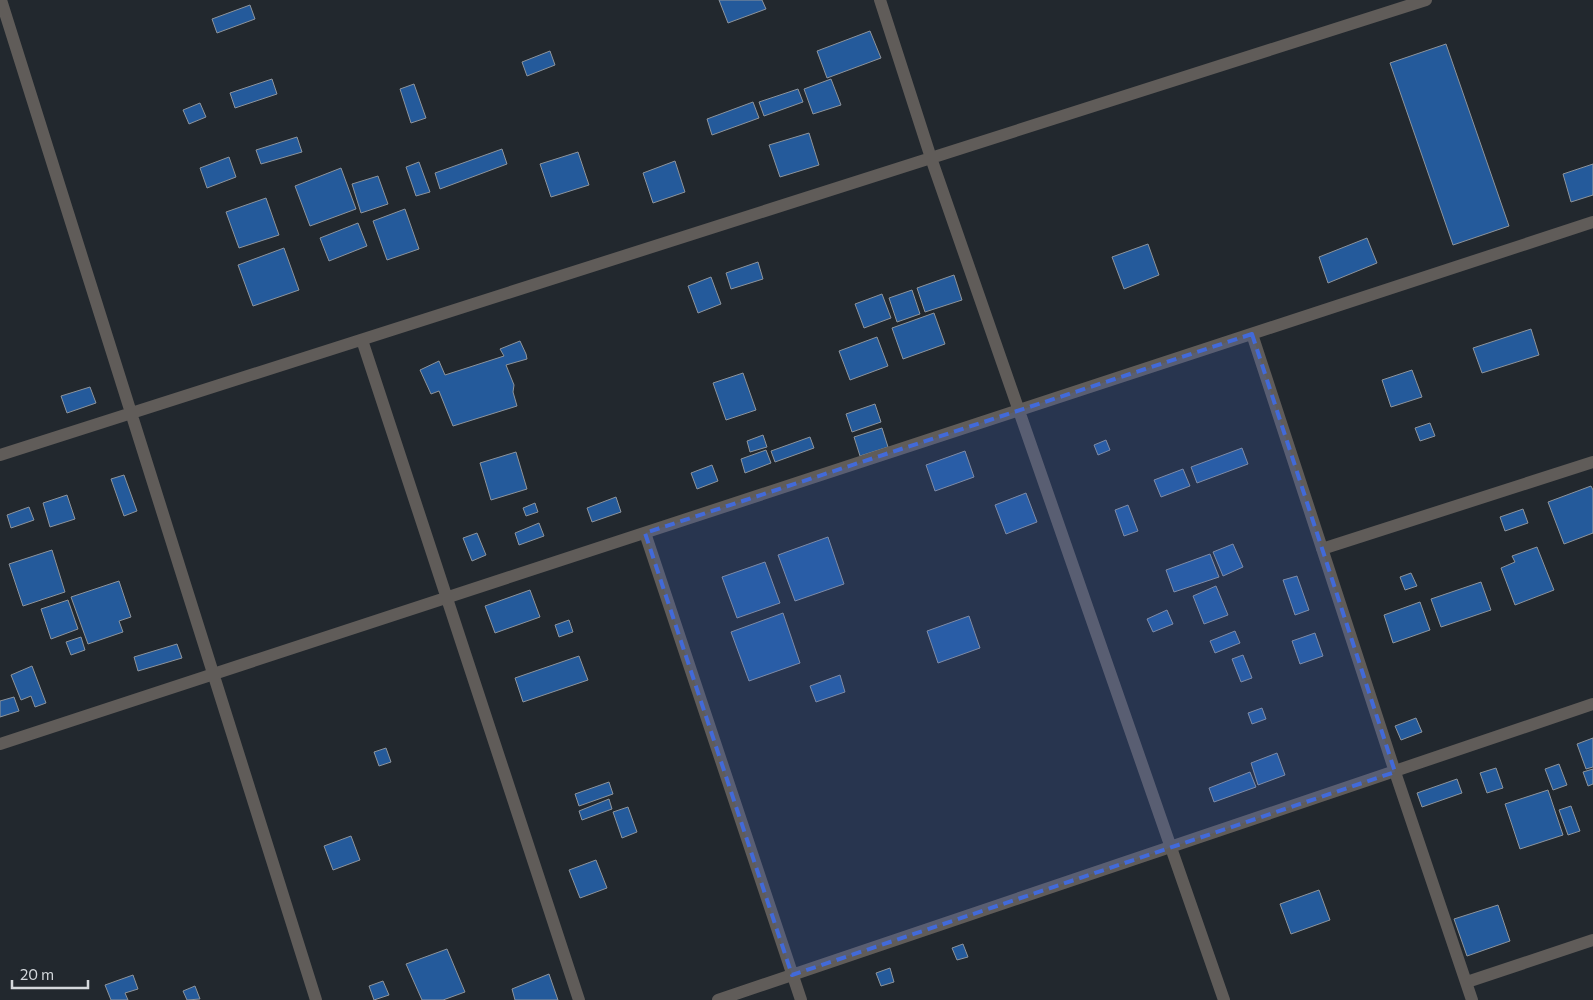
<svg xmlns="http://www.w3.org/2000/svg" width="1593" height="1000" font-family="Commissioner,sans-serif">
	<rect width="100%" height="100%" fill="#22282e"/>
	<path fill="#245a9b" stroke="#8d949c" d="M719 0H762L766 9 728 23Z
		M250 5 255 19 217 33 212 19Z
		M870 31 881 58 827 78 817 51Z
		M1446 44 1509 226 1453 245 1390 63Z
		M550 51 555 65 527 76 522 62Z
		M272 79 277 94 235 108 230 93Z
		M831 79 841 105 813 114 804 89Z
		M414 84 426 118 411 123 400 89Z
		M798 89 803 102 764 116 759 102Z
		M753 102 759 118 712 135 707 119Z
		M200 103 206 117 189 124 183 110Z
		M809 133 819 165 780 177 769 145Z
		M297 137 302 152 261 164 256 150Z
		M502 149 507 164 440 189 435 173Z
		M578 152 589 185 551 197 540 164Z
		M229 157 236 177 207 188 200 168Z
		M675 161 685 192 653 203 643 173Z
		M419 162 430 192 416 196 406 167Z
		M1593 164V195L1571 202 1563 174Z
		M341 168 356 209 310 226 295 186Z
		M378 176 388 204 361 213 352 184Z
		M266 198 279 235 239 248 226 212Z
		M405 209 419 249 387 260 373 221Z
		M358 223 367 246 329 261 320 238Z
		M1367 238 1377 263 1328 283 1319 257Z
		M1148 244 1159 275 1124 289 1112 257Z
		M284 248 299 290 253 306 238 265Z
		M758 262 763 279 731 289 726 273Z
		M954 275 962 300 925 312 917 288Z
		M711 277 721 304 698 313 688 286Z
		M912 290 920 314 897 322 889 298Z
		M882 294 891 318 864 328 855 304Z
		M934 313 945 344 903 359 892 328Z
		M1531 329 1539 355 1482 373 1473 348Z
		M877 337 888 366 850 380 839 351Z
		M520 341 526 354 527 359 506 365 514 385 513 392 517 406 453 426 439 391 431 394 420 370 439 361 445 375 504 356 500 349Z
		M1412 370 1422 397 1391 407 1382 380Z
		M743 373 756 410 726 420 713 383Z
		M90 387 96 403 67 413 61 396Z
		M875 404 881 422 852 432 846 414Z
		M1430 423 1435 436 1420 441 1415 428Z
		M882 428 888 447 860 456 854 437Z
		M763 435 767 447 750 452 747 441Z
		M810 437 814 448 775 462 771 451Z
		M1106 440 1110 450 1098 455 1094 445Z
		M1242 448 1248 464 1197 483 1191 467Z
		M766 450 771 463 745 473 741 459Z
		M965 451 974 477 935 491 926 465Z
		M516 452 527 489 491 500 480 463Z
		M712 465 718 481 697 489 691 473Z
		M1183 469 1190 486 1161 497 1154 480Z
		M124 475 137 511 124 516 111 479Z
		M1591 486 1593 490V533L1564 544 1548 502Z
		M1026 493 1037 522 1006 534 995 505Z
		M67 495 75 519 50 527 43 503Z
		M616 497 621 512 592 522 587 508Z
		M535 503 538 512 526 516 523 508Z
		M1128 505 1138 531 1124 536 1115 510Z
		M29 507 34 520 11 528 7 515Z
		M1523 509 1528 523 1505 531 1500 517Z
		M539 523 544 536 519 545 515 533Z
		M477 533 486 555 472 561 463 538Z
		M828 537 844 584 795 601 778 555Z
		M1233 544 1243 567 1223 576 1213 552Z
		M1537 547 1554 590 1515 605 1501 568 1515 562 1512 556Z
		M52 550 65 592 23 606 9 564Z
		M1210 554 1219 577 1174 592 1166 570Z
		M765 562 780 603 737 618 722 577Z
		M1411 573 1417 586 1405 590 1400 577Z
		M1297 576 1309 610 1295 615 1283 580Z
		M119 581 131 617 119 621 123 632 88 644 71 597Z
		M1481 582 1491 610 1441 627 1431 599Z
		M1216 586 1228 615 1204 624 1193 596Z
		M530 590 540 617 495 633 485 606Z
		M68 600 78 629 51 639 41 609Z
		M1420 602 1430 630 1393 643 1384 615Z
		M1167 610 1173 624 1153 632 1147 619Z
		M783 613 800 663 749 681 731 632Z
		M969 616 980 648 938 663 927 631Z
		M569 620 573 632 559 637 555 625Z
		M1235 631 1240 643 1215 653 1210 641Z
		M1315 633 1323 656 1300 664 1292 641Z
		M81 637 85 650 71 655 66 642Z
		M177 644 182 658 138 671 134 657Z
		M1243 655 1252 678 1241 682 1232 659Z
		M579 656 588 680 523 702 515 678Z
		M32 666 46 703 35 707 31 696 21 700 11 675Z
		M840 675 845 692 816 702 810 686Z
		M14 697 19 711 0 717V701Z
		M1262 708 1266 719 1252 724 1248 713Z
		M1416 718 1422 732 1401 740 1395 726Z
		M1593 738V767L1586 769 1577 744Z
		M386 748 391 762 379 766 374 752Z
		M1277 753 1285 775 1258 785 1251 763Z
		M1559 764 1567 785 1553 790 1545 769Z
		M1496 768 1503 788 1487 793 1480 773Z
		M1593 769V784L1588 786 1583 772Z
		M1250 772 1256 787 1214 802 1209 788Z
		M1457 779 1462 793 1422 807 1417 793Z
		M609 782 613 794 579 806 575 794Z
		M1548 790 1563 835 1520 849 1505 804Z
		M609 799 612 809 582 820 579 811Z
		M1571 806 1580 831 1568 835 1559 810Z
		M628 807 637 832 622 838 613 812Z
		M351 836 360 860 333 870 324 846Z
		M596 860 607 888 580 898 569 870Z
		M1319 890 1330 920 1291 934 1280 904Z
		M1498 905 1510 941 1467 956 1454 919Z
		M963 944 968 957 957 960 952 948Z
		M447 949 465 992 443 1000H422L406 964Z
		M890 968 894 982 881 986 876 973Z
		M549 974 558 1000H515L512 989Z
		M133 975 138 989 125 993 128 1000H111L105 985Z
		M383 981 389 995 374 1000 369 986Z
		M195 986 200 999 187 1000 183 991Z"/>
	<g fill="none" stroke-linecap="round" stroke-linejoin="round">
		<path stroke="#605c59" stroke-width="12" d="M1 0 316 1000
			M880 0 931 158 1224 1000
			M1252 334 1395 772 1472 1000
			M362 340 579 1000
			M0 455 1426 0
			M645 533 801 1000
			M1322 549 1593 462
			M0 744 1593 222
			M1467 982 1593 940
			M718 1000 1593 704"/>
	</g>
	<path fill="#426ad9" fill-opacity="0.2" stroke="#426ad9" stroke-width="4" stroke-dasharray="10 6" stroke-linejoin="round" d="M1252 334 1395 772 792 975 645 533Z"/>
	<path d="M12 980v8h76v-8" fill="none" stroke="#d4d8dc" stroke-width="2.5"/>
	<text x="20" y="980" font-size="15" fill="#d4d8dc" stroke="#22282e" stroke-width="4" paint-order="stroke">20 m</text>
</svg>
